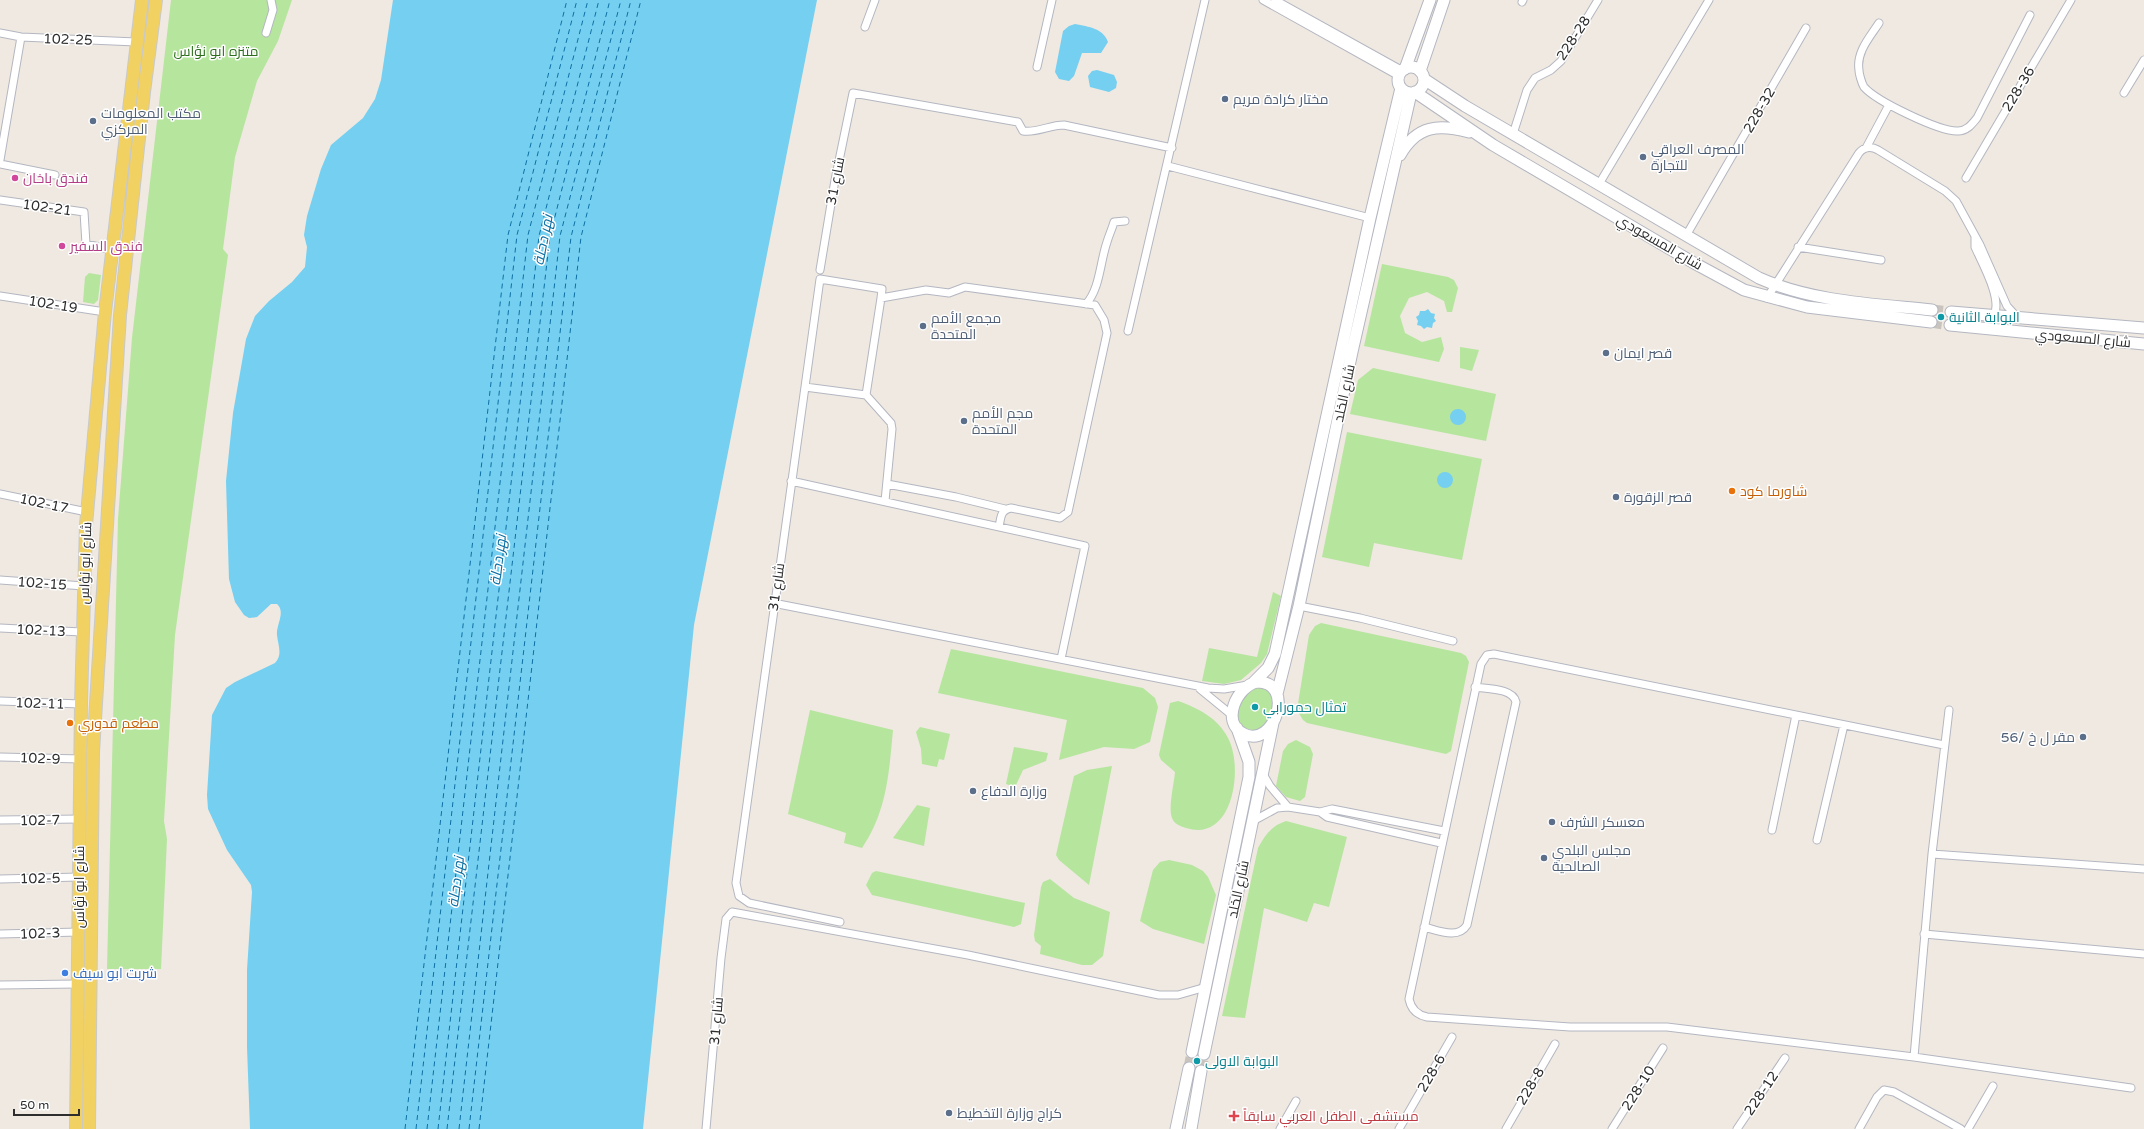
<svg xmlns="http://www.w3.org/2000/svg" width="2144" height="1129" font-family="'Varela Round',Cairo,sans-serif">
	<rect width="100%" height="100%" fill="#efe9e1"/>
	<path fill="#b6e59e" d="M171 0H292L278 41 257 81 235 157 223 249 228 255 175 635 164 821 167 839 161 969H107L118 519 132 338Z
		M1382 264 1448 277 1454 280 1458 288 1452 312H1447L1444 301 1427 292 1409 298 1400 316 1405 333 1422 342 1441 337 1444 349 1439 362 1364 346Z
		M89 273 101 275 98 300 94 304 83 302 85 277Z
		M1460 347 1479 350 1472 371 1460 368Z
		M1373 368 1496 394 1486 441 1350 414 1358 380Z
		M1347 432 1482 459 1462 560 1374 543 1369 567 1322 557Z
		M1273 592 1281 596 1267 654 1261 663 1241 680 1224 684 1202 681 1209 648 1257 657Z
		M1321 623 1461 653 1466 656 1469 662 1451 751 1446 754 1307 723 1303 720 1297 710 1309 635 1315 626Z
		M951 649 1143 688 1155 698 1158 707 1150 742 1134 749 1104 747 1059 760 1067 720 938 693Z
		M1260 685 1271 692 1274 710C1271 714 1268 722 1265 726 1255 735 1237 728 1237 714 1237 708 1240 702 1242 696Z
		M1178 701C1198 708 1218 718 1228 738 1244 768 1233 843 1186 828 1180 826 1174 824 1172 818 1168 808 1174 784 1175 772L1161 760 1159 755 1170 703Z
		M810 710 893 730C889 773 887 811 862 848L844 843 846 833 788 814Z
		M920 727 950 734 944 760 939 759 937 767 922 764 921 749 916 732Z
		M1296 740 1310 747 1313 754 1305 797 1300 801 1286 797 1276 786 1283 751 1288 744Z
		M1014 747 1048 753 1046 761 1023 770 1015 787 1006 784Z
		M1112 766 1089 885 1059 860 1056 855 1074 776 1087 770Z
		M917 805 930 808 924 846 893 838Z
		M1286 821 1347 837 1329 907 1314 903 1307 922 1264 908 1245 1018 1222 1016 1258 848C1265 835 1271 826 1286 821Z
		M1169 860 1192 865 1203 871 1208 877 1216 895 1204 944 1153 929 1140 921 1153 870 1160 862Z
		M876 871 1025 903 1021 924 1014 927 872 895 866 885 872 873Z
		M1050 879 1074 898 1110 912 1103 956 1092 965H1082L1040 954 1041 946 1035 941 1034 935 1041 887 1043 882Z"/>
	<path fill="#75cff0" d="M393 0H817L694 625 643 1129H250L247 1047V970L252 892 251 885 227 850 208 809 207 795 212 715 226 688 235 682 275 663C283 655 278 645 277 635 276 625 286 612 277 604H271L257 617 249 618 244 615 235 602 229 579 226 481 233 413 246 339 255 316 269 301 292 282 305 267 307 247 304 235 307 216 321 169 331 145 363 118 375 99 381 80Z
		M1075 24C1089 27 1103 28 1108 42L1101 53H1082L1074 76 1069 81 1059 79 1055 72 1063 31 1069 26Z
		M1097 70 1114 75 1117 82 1116 88 1109 92 1090 87 1088 76 1092 71Z
		M1428 309 1431 313 1435 314 1434 318 1436 321 1433 323 1432 328 1427 327 1424 329 1421 326 1417 325 1418 321 1416 317 1419 315 1420 311H1425Z
		M1450 417a8 8 0 1 1 16 0a8 8 0 1 1-16 0Z
		M1437 480a8 8 0 1 1 16 0a8 8 0 1 1-16 0Z"/>
	<g fill="none" stroke-linecap="round" stroke-linejoin="round">
		<path stroke="#0d6fa3" stroke-width="1" stroke-dasharray="5 4" stroke-linecap="butt" d="M405 1129 508 235 567 0
			M416 1129 517 235 577 0
			M427 1129 528 235 588 0
			M438 1129 539 236 599 0
			M447 1129 550 236 610 0
			M459 1129 560 236 621 0
			M469 1129 571 237 631 0
			M479 1129 581 237 641 0"/>
		<path stroke="#c8c4bd" stroke-width="11" stroke-dasharray="11 5.5" stroke-linecap="butt" d="M1932 310 1951 312
			M1931 322 1950 325
			M1189 1068 1192 1052
			M1201 1071 1204 1054"/>
		<g stroke="#b4b7c1" stroke-width="9">
			<path id="street" d="M1263 0 1399 76
				M1275 0 1403 71
				M1522 2 1523 0
				M1879 23C1870 37 1856 52 1859 70 1859 74 1862 84 1864 87 1876 101 1940 132 1958 131 1967 131 1972 124 1977 118L2030 15
				M865 27 875 0
				M0 33 21 37 136 42
				M266 33 273 10 271 0
				M1037 67 1052 0
				M2124 93 2144 60
				M1513 134 1527 90 1535 78 1551 70 1561 61 1598 0
				M1866 148 1889 105
				M0 160 21 37
				M0 164 55 175
				M1168 166 1370 218
				M1966 178 2071 0
				M1599 184 1709 0
				M0 200 84 212 86 244 112 250
				M1687 234 1806 28
				M1975 237V247C1982 263 2004 301 1993 317
				M1798 247 1881 260
				M820 270 835 180 853 93 1018 122 1023 131C1038 133 1049 125 1064 125L1172 148
				M0 296 105 312
				M1767 298 1859 153C1864 147 1871 146 1878 150L1945 191 1956 201 1980 245 2007 306 2018 318
				M1086 304C1100 289 1100 262 1107 242 1109 235 1112 229 1114 222L1125 221
				M1128 331 1205 0
				M805 387 866 395
				M791 481 1085 546 1061 659
				M887 484 956 497 1005 509
				M0 494 87 512
				M885 501 892 429 891 423 866 395 881 298 926 290 949 293 965 287 1095 305 1104 320 1107 333 1068 512 1060 518 1011 508C1000 510 1001 518 999 527
				M0 580 84 586
				M773 603 1208 688 1224 689 1248 685
				M1299 606 1360 618 1453 641
				M0 628 82 632
				M1200 689 1233 716
				M0 701 81 704
				M1944 745 1494 654 1487 655 1481 664 1409 999C1411 1009 1417 1015 1427 1017L1570 1027H1667L1914 1057 2131 1088
				M0 757 81 759
				M1263 774 1270 786 1288 807
				M1320 812 1332 809 1444 831
				M0 820 80 819
				M1253 821 1277 808 1288 807 1320 812 1327 817 1441 843
				M1772 830 1796 715
				M1817 840 1844 725
				M1932 854 2144 869
				M0 879 79 877
				M840 922 749 903 739 896 736 883 820 279 882 289 881 298
				M1424 927C1437 930 1458 940 1467 925L1516 702C1513 688 1487 689 1475 687
				M0 934 79 932
				M1924 934 2144 954
				M0 985 78 984
				M1914 1057 1932 854 1949 710
				M706 1129 721 958 726 919 732 912 968 955 1159 995H1178L1206 987
				M1280 1129 1296 1101
				M1399 1129 1452 1037
				M1506 1129 1555 1044
				M1612 1129 1663 1048
				M1737 1129 1785 1058
				M1859 1129 1877 1097 1884 1090 1894 1092 1961 1129
				M1968 1129 1993 1086"/>
		</g>
		<g stroke="#b4b7c1" stroke-width="13">
			<path id="secondary" d="M1398 80a13 13 0 1 1 26 0a13 13 0 1 1-26 0Z
				M1405 69 1430 0
				M1420 71 1444 0
				M1424 79 1465 106 1759 278C1813 302 1874 304 1932 310
				M1415 92 1493 145 1694 263 1744 290 1807 307 1931 322
				M1400 155C1417 125 1439 124 1469 132
				M1951 312 2144 328
				M1950 325 2144 344
				M1254 682 1268 668 1275 654 1370 218 1401 88
				M1257 682C1296 681 1275 749 1244 734 1220 722 1237 686 1257 682Z
				M1277 694 1299 606 1352 352 1411 93
				M1192 1052 1249 777V762L1237 728
				M1204 1054 1273 723
				M1176 1129 1189 1068
				M1191 1129 1201 1071"/>
		</g>
		<g stroke="#c9c9c9" stroke-width="14">
			<path id="primary" d="M76 1129 81 704 86 525 105 312 142 0
				M89 1129 93 752 120 315 144 92 156 0"/>
		</g>
		<use href="#street" stroke="#fff" stroke-width="7"/>
		<use href="#secondary" stroke="#fff" stroke-width="11"/>
		<use href="#primary" stroke="#f2d163" stroke-width="12"/>
	</g>
	<g fill="#5c6f8a" stroke="#fff" stroke-width="1.5">
		<circle cx="1225" cy="99" r="4"/>
		<circle cx="93" cy="121" r="4"/>
		<circle cx="1643" cy="157" r="4"/>
		<circle cx="923" cy="326" r="4"/>
		<circle cx="1606" cy="353" r="4"/>
		<circle cx="964" cy="421" r="4"/>
		<circle cx="1616" cy="497" r="4"/>
		<circle cx="2083" cy="737" r="4"/>
		<circle cx="973" cy="791" r="4"/>
		<circle cx="1552" cy="822" r="4"/>
		<circle cx="1544" cy="858" r="4"/>
		<circle cx="949" cy="1113" r="4"/>
	</g>
	<g fill="#d1479c" stroke="#fff" stroke-width="1.5">
		<circle cx="15" cy="178" r="4"/>
		<circle cx="62" cy="246" r="4"/>
	</g>
	<g fill="#0f9aa8" stroke="#fff" stroke-width="1.5">
		<circle cx="1941" cy="317" r="4"/>
		<circle cx="1255" cy="707" r="4"/>
		<circle cx="1197" cy="1061" r="4"/>
	</g>
	<g fill="#e8710a" stroke="#fff" stroke-width="1.5">
		<circle cx="1732" cy="491" r="4"/>
		<circle cx="70" cy="723" r="4"/>
	</g>
	<circle fill="#3f7fe0" stroke="#fff" stroke-width="1.5" cx="65" cy="973" r="4"/>
	<path fill="#e0444e" stroke="#fff" stroke-width="1.5" d="M1232 1110h4v4h4v4h-4v4h-4v-4h-4v-4h4z"/>
	<g text-anchor="middle" stroke-width="3" stroke-linejoin="round" paint-order="stroke">
		<g font-size="14" fill="#2e2e2e" stroke="#fff">
			<text transform="translate(1573 38) rotate(-57)" y="5">228-28</text>
			<text transform="translate(68 39) rotate(2)" y="5">102-25</text>
			<text transform="translate(2018 89) rotate(-59)" y="5">228-36</text>
			<text transform="translate(1759 110) rotate(-60)" y="5">228-32</text>
			<text transform="translate(835 181) rotate(-79)" y="5">شارع 31</text>
			<text transform="translate(47 207) rotate(8)" y="5">102-21</text>
			<text transform="translate(1660 242) rotate(30)" y="5">شارع المسعودي</text>
			<text transform="translate(53 304) rotate(9)" y="5">102-19</text>
			<text transform="translate(2083 338) rotate(5)" y="5">شارع المسعودي</text>
			<text transform="translate(1344 393) rotate(-78)" y="5">شارع الخلد</text>
			<text transform="translate(44 503) rotate(12)" y="5">102-17</text>
			<text transform="translate(85 563) rotate(-88)" y="5">شارع ابو نؤاس</text>
			<text transform="translate(42 583) rotate(4)" y="5">102-15</text>
			<text transform="translate(776 587) rotate(-82)" y="5">شارع 31</text>
			<text transform="translate(41 630) rotate(3)" y="5">102-13</text>
			<text transform="translate(40 703) rotate(2)" y="5">102-11</text>
			<text transform="translate(40 758) rotate(2)" y="5">102-9</text>
			<text transform="translate(40 820) rotate(-1)" y="5">102-7</text>
			<text transform="translate(40 878) rotate(-1)" y="5">102-5</text>
			<text transform="translate(79 887) rotate(-90)" y="5">شارع ابو نؤاس</text>
			<text transform="translate(1238 889) rotate(-78)" y="5">شارع الخلد</text>
			<text transform="translate(40 933) rotate(-2)" y="5">102-3</text>
			<text transform="translate(716 1021) rotate(-85)" y="5">شارع 31</text>
			<text transform="translate(1431 1073) rotate(-60)" y="5">228-6</text>
			<text transform="translate(1530 1086) rotate(-60)" y="5">228-8</text>
			<text transform="translate(1638 1088) rotate(-58)" y="5">228-10</text>
			<text transform="translate(1761 1093) rotate(-56)" y="5">228-12</text>
		</g>
		<g font-size="14" fill="#2c6e1b" stroke="#fff">
			<text x="216" y="56">متنزه ابو نؤاس</text>
		</g>
		<g font-size="14" fill="#4e5e75" stroke="#fff" text-anchor="start">
			<text x="1233" y="104">مختار كرادة مريم</text>
			<text x="101" y="118">مكتب المعلومات<tspan x="101" dy="16">المركزي</tspan></text>
			<text x="1651" y="154">المصرف العراقي<tspan x="1651" dy="16">للتجارة</tspan></text>
			<text x="931" y="323">مجمع الأمم<tspan x="931" dy="16">المتحدة</tspan></text>
			<text x="1614" y="358">قصر ايمان</text>
			<text x="972" y="418">مجم الأمم<tspan x="972" dy="16">المتحدة</tspan></text>
			<text x="1624" y="502">قصر الزقورة</text>
			<text x="2075" y="742" text-anchor="end">مقر ل خ /56</text>
			<text x="981" y="796">وزارة الدفاع</text>
			<text x="1560" y="827">معسكر الشرف</text>
			<text x="1552" y="855">مجلس البلدي<tspan x="1552" dy="16">الصالحية</tspan></text>
			<text x="957" y="1118">كراج وزارة التخطيط</text>
		</g>
		<g font-size="14" fill="#b23c85" stroke="#fff" text-anchor="start">
			<text x="23" y="183">فندق باخان</text>
			<text x="70" y="251">فندق السفير</text>
		</g>
		<g font-size="14" fill="#0d838f" stroke="#fff" text-anchor="start">
			<text x="1949" y="322">البوابة الثانية</text>
			<text x="1263" y="712">تمثال حمورابي</text>
			<text x="1205" y="1066">البوابة الاولى</text>
		</g>
		<g font-size="14" fill="#c56008" stroke="#fff" text-anchor="start">
			<text x="1740" y="496">شاورما كود</text>
			<text x="78" y="728">مطعم قدوري</text>
		</g>
		<g font-size="14" fill="#366cbe" stroke="#fff" text-anchor="start">
			<text x="73" y="978">شربت ابو سيف</text>
		</g>
		<g font-size="14" fill="#be3a42" stroke="#fff" text-anchor="start">
			<text x="1243" y="1121">مستشفى الطفل العربي سابقاً</text>
		</g>
		<g font-size="15" font-style="italic" fill="#0d6fa3" stroke="#fff">
			<text transform="translate(543 240) rotate(-79)" y="5">نهر دجلة</text>
			<text transform="translate(498 560) rotate(-83)" y="5">نهر دجلة</text>
			<text transform="translate(456 882) rotate(-83)" y="5">نهر دجلة</text>
		</g>
	</g>
	<path d="M14 1109v6h65v-6" fill="none" stroke="#2e2e2e" stroke-width="2"/>
	<text x="20" y="1109" font-size="12" fill="#2e2e2e" stroke="#ffffff" stroke-width="3" paint-order="stroke">50 m</text>
</svg>
